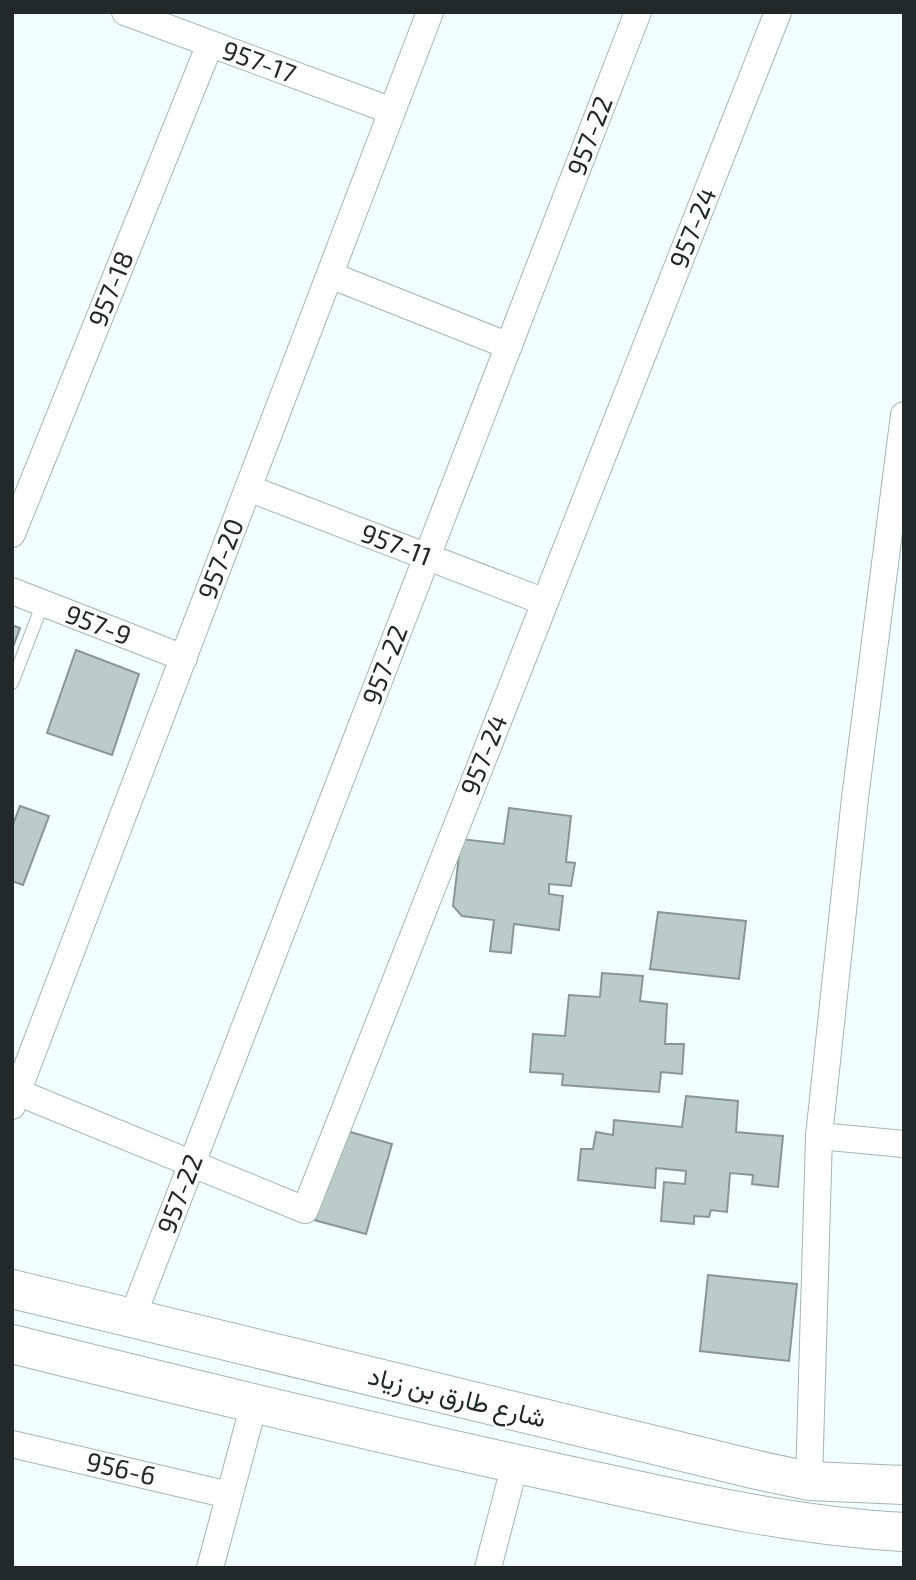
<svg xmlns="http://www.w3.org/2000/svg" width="916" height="1580" font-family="'Exo 2',Vazirmatn,sans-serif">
	<rect width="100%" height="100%" fill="#f1fffd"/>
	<path fill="#bbcbc8" stroke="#889795" stroke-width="2" d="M12 625 20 628 12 650Z
		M76 650 139 674 112 755 47 733Z
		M20 806 49 816 23 885 12 881V827Z
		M509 808 571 816 566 862 575 863 571 886 549 884V894L563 896 559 930 514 924 511 953 490 951 494 920 462 916 453 906 461 839 504 844Z
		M658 912 746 921 739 979 650 969Z
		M602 973 643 976 640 1001 667 1004 665 1044H684L682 1074 661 1072 659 1092 562 1085 563 1074 530 1072 533 1034 565 1036 569 995 600 997Z
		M686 1096 738 1101 736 1132 783 1136 778 1187 752 1184 753 1175 730 1173 727 1212 711 1210 709 1217 694 1216V1224L661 1221 664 1182 685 1184 686 1171 656 1168 655 1188 578 1180 581 1149H593L596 1132 613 1135 614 1120 682 1127Z
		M340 1129 392 1144 366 1234 314 1220Z
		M708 1275 797 1284 789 1361 700 1351Z"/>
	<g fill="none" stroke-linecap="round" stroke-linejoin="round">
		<g stroke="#a6b5b3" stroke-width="14">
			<path id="lane" d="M12 683 43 603"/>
		</g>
		<g stroke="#a6b5b3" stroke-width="28">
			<path id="street" d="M125 12 392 111
				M330 275 509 346
				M248 488 545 602
				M12 534 210 44
				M12 591 184 658
				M17 1092 305 1210 778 12
				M12 1106 430 12
				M819 1136 904 1144
				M132 1318 638 12
				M12 1444 229 1495
				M809 1481 819 1136 855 798 904 415
				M210 1568 254 1404
				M488 1568 515 1464"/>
		</g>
		<g stroke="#a6b5b3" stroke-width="40">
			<path id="primary" d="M12 1289 757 1470 809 1481 904 1485
				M12 1344C192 1389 373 1433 554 1472 669 1497 786 1526 904 1532"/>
		</g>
		<use href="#lane" stroke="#fff" stroke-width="12"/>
		<use href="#street" stroke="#fff" stroke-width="26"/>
		<use href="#primary" stroke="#fff" stroke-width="38"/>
	</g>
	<g text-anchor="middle" stroke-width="5" stroke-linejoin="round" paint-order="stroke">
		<g font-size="26" fill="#232928" stroke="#fff">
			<text transform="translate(259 62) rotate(20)" y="9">957-17</text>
			<text transform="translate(590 136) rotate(-69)" y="9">957-22</text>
			<text transform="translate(693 228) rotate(-68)" y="9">957-24</text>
			<text transform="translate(111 289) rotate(-68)" y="9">957-18</text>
			<text transform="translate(396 545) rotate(21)" y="9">957-11</text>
			<text transform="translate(221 559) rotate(-69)" y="9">957-20</text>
			<text transform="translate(98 625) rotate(21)" y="9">957-9</text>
			<text transform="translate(385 665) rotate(-69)" y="9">957-22</text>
			<text transform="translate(484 755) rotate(-68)" y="9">957-24</text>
			<text transform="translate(180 1194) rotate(-69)" y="9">957-22</text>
			<text transform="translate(457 1397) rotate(14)" y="9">شارع طارق بن زياد</text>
			<text transform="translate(121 1469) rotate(13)" y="9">956-6</text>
		</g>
	</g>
	<rect width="916" height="1580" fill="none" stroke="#232928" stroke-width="28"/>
</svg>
